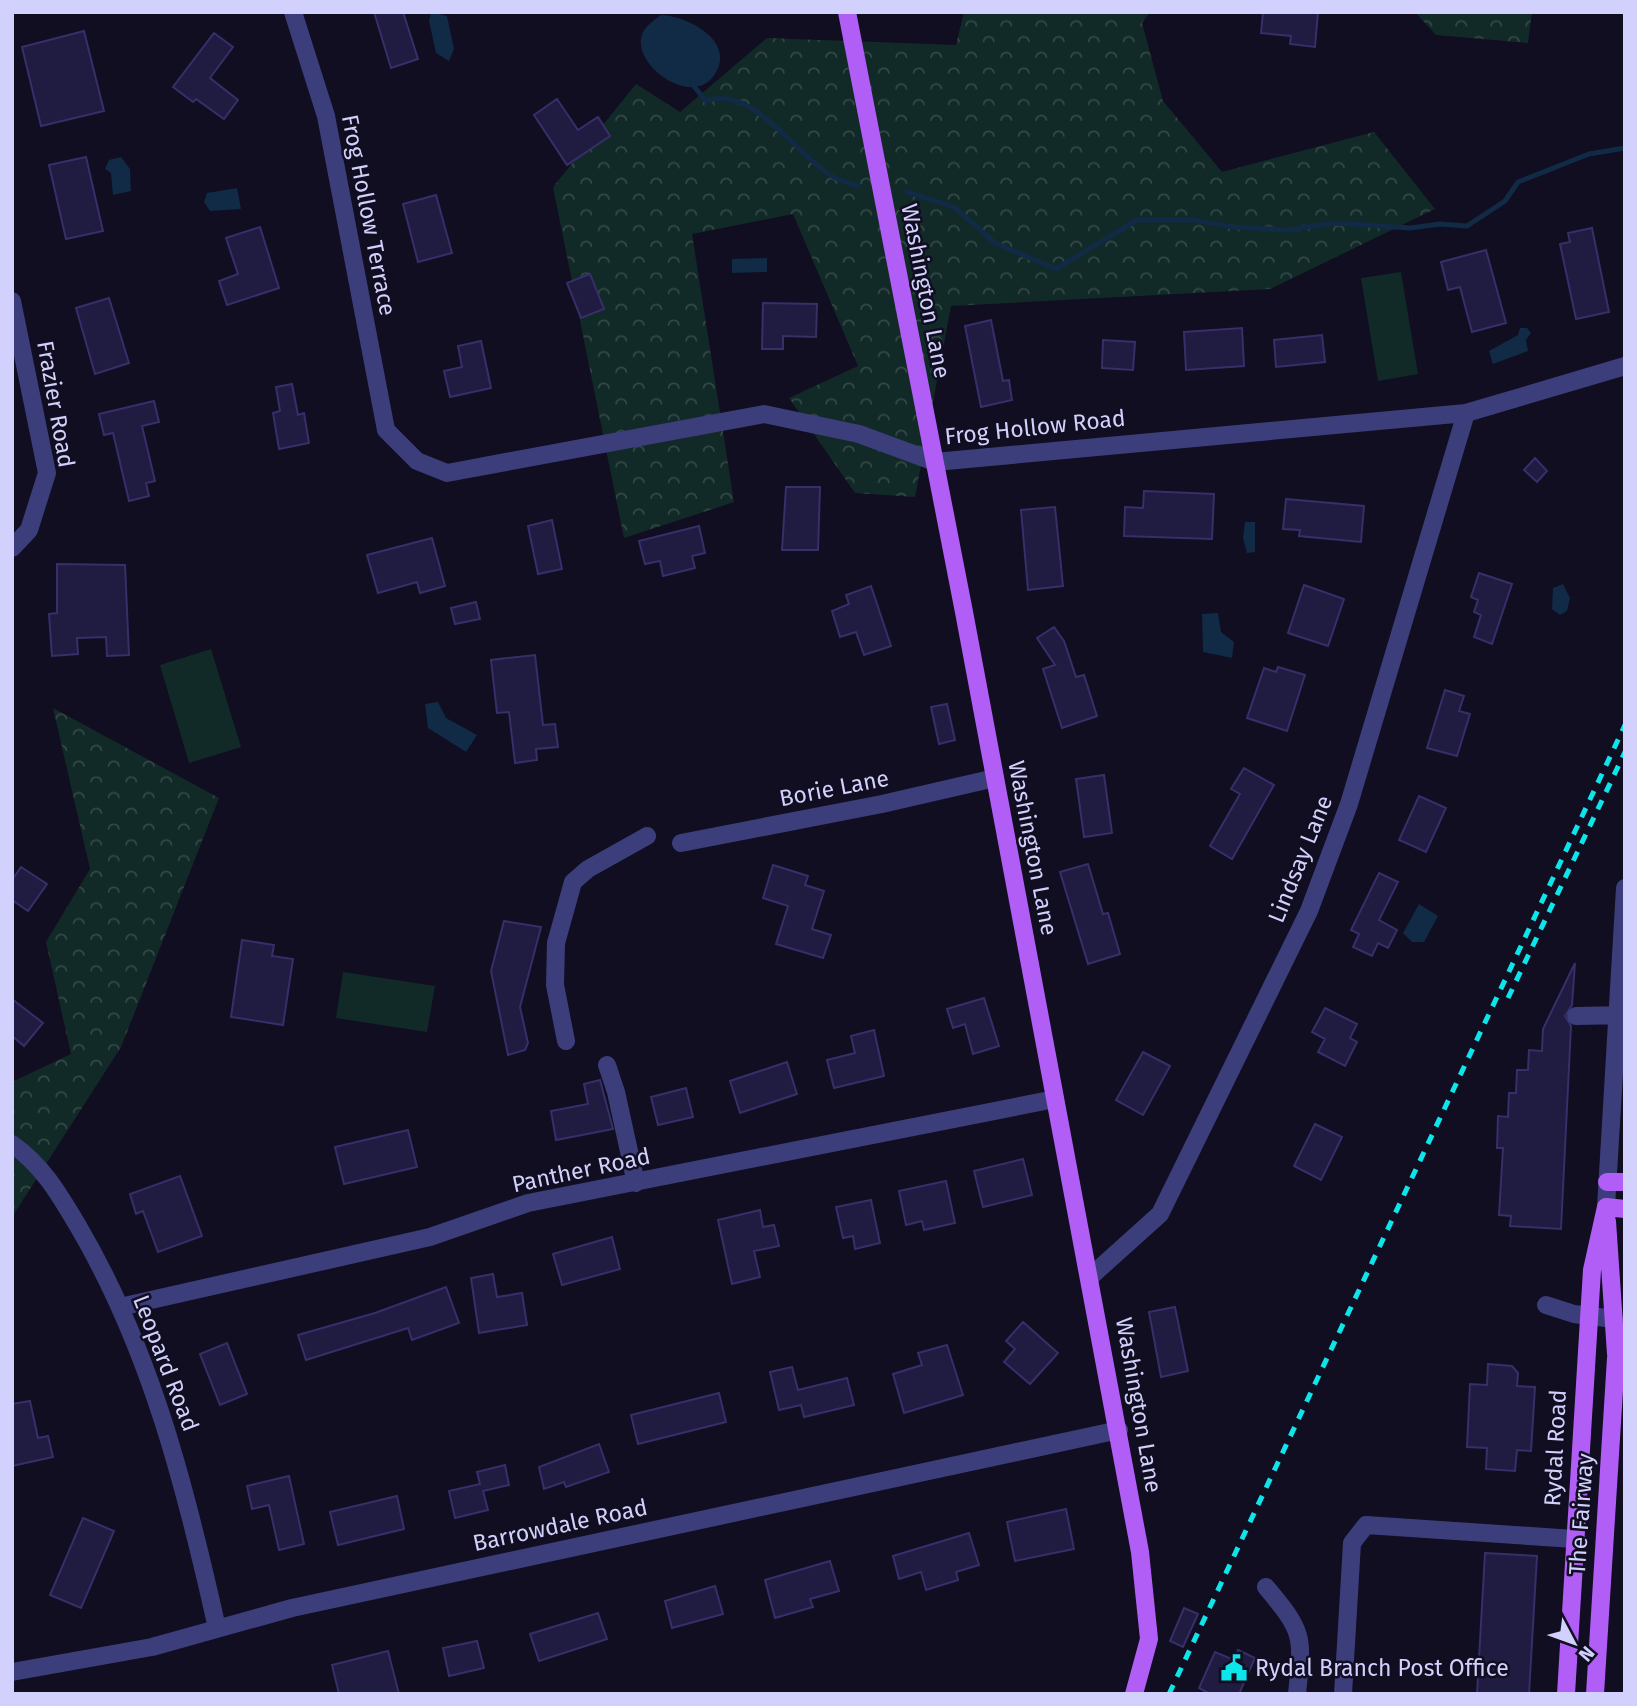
<svg xmlns="http://www.w3.org/2000/svg" width="1637" height="1706" font-family="'Fira Sans',sans-serif">
	<defs>
		<pattern id="forest-crowns" width="20" height="18" patternUnits="userSpaceOnUse" patternTransform="scale(1.75)"><rect width="20" height="18" fill="#122a27"/><path d="M2 6a3 3 0 1 1 6 0M12 15a3 3 0 1 1 6 0" fill="none" stroke="#344847"/></pattern>
	</defs>
	<rect width="100%" height="100%" fill="#100e20"/>
	<path fill="url(#forest-crowns)" d="M964 12H1150L1142 23 1163 101 1222 172 1374 132 1435 209 1270 289 951 306 915 497 855 493 789 398 858 366 793 214 692 234 734 502 624 538 553 187 636 84 680 112 767 38 956 45Z
		M1415 12H1532L1528 43 1436 35Z
		M53 708 219 798 121 1047 12 1217V1082L71 1054 46 942 90 869Z"/>
	<path fill="#122a27" d="M1401 272 1418 374 1378 381 1361 278Z
		M211 649 241 747 189 763 160 665Z
		M343 972 435 986 427 1032 336 1018Z"/>
	<path fill="#112a46" d="M431 12 447 16 454 49 449 61 436 53 429 21Z
		M661 15C688 16 736 41 715 74 691 112 623 58 645 29 648 24 656 19 661 15Z
		M121 157 130 169 131 191 113 195 111 173 105 169 109 160Z
		M237 188 241 209 210 211 204 202 207 193Z
		M767 258V272L732 273V259Z
		M1520 328H1527L1531 333 1526 340 1528 351 1493 364 1489 351 1518 335Z
		M1245 522H1255V552L1247 553 1243 538Z
		M1563 584 1570 598 1567 611 1560 615 1552 609 1553 588Z
		M1218 613 1221 632 1234 642 1232 658 1203 652 1202 614Z
		M438 702 446 718 477 735 466 752 428 728 425 704Z
		M1419 904 1438 916 1424 942H1412L1403 933Z"/>
	<g fill="none" stroke-linecap="round" stroke-linejoin="round">
		<path stroke="#112a46" stroke-width="5" d="M692 84 706 101C754 84 797 157 832 176 840 181 850 183 858 186
			M907 192 954 207 995 243 1056 269 1137 220H1193L1233 227 1287 230 1335 223 1410 228 1440 224 1467 226 1505 201 1518 182 1589 154 1625 148"/>
	</g>
	<path fill="#201b40" stroke="#362f6a" stroke-width="2" d="M374 12H403L418 59 391 68Z
		M1263 12H1318L1315 47 1290 44 1291 36 1261 33Z
		M84 31 104 111 41 126 22 47Z
		M214 33 233 47 210 78 238 100 224 119 196 99 193 102 173 87Z
		M557 99 578 130 598 117 610 136 567 165 534 115Z
		M86 157 103 231 66 239 49 165Z
		M436 195 452 253 418 262 403 204Z
		M260 227 279 288 227 305 219 281 238 274 226 238Z
		M1592 228 1609 312 1576 319 1560 244 1570 242 1568 233Z
		M1486 250 1506 323 1472 332 1460 287 1448 290 1441 262Z
		M590 274 604 309 581 318 567 283Z
		M109 298 129 363 95 374 76 308Z
		M763 303 817 304 816 337 783 336V349H762Z
		M991 320 1003 381 1009 380 1012 400 981 407 965 326Z
		M1242 328 1244 366 1186 370 1184 332Z
		M1322 335 1325 362 1276 367 1274 340Z
		M1103 340 1135 342 1133 370 1102 368Z
		M481 341 491 388 450 397 444 371 462 367 458 346Z
		M292 384 298 415 304 413 309 443 279 449 273 413 280 411 276 387Z
		M154 401 159 422 142 426 155 481 146 483 149 496 129 501 113 433 104 435 99 414Z
		M1535 458 1547 471 1537 482 1524 470Z
		M786 487H820L818 550H782Z
		M1144 491 1214 494 1212 539 1124 536 1125 507 1143 508Z
		M1286 499 1364 506 1361 542 1299 536 1300 530 1283 529Z
		M1055 507 1063 586 1028 590 1021 510Z
		M552 520 562 569 538 574 528 526Z
		M699 526 705 553 692 556 695 568 663 576 660 561 645 564 639 541Z
		M432 538 445 586 420 593 417 582 378 593 367 555Z
		M57 564 125 565 129 655 107 656 106 637 77 638 78 654 52 656 49 614 57 613Z
		M1479 573 1512 584 1492 644 1474 637 1481 615 1474 612 1478 600 1471 597Z
		M1304 585 1344 599 1328 646 1288 633Z
		M871 586 891 646 864 655 856 632 840 637 832 611 849 604 846 595Z
		M476 602 480 619 455 624 451 608Z
		M1054 627 1064 641 1076 677 1084 675 1097 716 1062 728 1043 669 1055 665 1037 638Z
		M535 655 543 725 555 724 558 747 536 749 537 760 515 763 509 712 497 713 491 660Z
		M1278 667 1305 675 1287 731 1247 718 1264 668 1276 672Z
		M1445 690 1464 696 1459 711 1470 714 1457 756 1427 748Z
		M947 704 955 740 939 744 931 707Z
		M1244 768 1274 785 1232 859 1210 846 1240 794 1231 789Z
		M1104 775 1112 833 1084 837 1076 779Z
		M1419 796 1446 808 1426 852 1399 840Z
		M1088 864 1103 914 1108 913 1120 954 1088 964 1060 872Z
		M773 865 808 876 805 885 824 891 812 929 831 935 823 958 776 944 788 906 763 898Z
		M21 867 47 884 28 911 12 900V880Z
		M1379 873 1398 882 1379 920 1397 930 1388 948 1378 943 1372 956 1353 947 1359 934 1351 930Z
		M504 921 541 927 520 1007 528 1043 525 1050 508 1055 491 971Z
		M242 940 274 945 272 956 293 959 283 1025 231 1017Z
		M1575 963 1572 1005 1565 1016 1571 1026 1561 1229 1510 1226 1511 1216 1499 1215 1503 1148H1497L1498 1116 1508 1117 1509 1093H1516L1517 1070H1528L1529 1050 1542 1051 1543 1029Z
		M984 998 999 1046 973 1054 965 1024 953 1028 947 1009Z
		M12 999 43 1023 24 1046 12 1036Z
		M1325 1008 1357 1024 1350 1038 1357 1042 1345 1066 1318 1052 1325 1039 1312 1032Z
		M874 1030 884 1076 834 1088 827 1060 855 1053 851 1036Z
		M1143 1052 1170 1066 1143 1115 1116 1100Z
		M787 1062 797 1094 740 1113 730 1081Z
		M600 1080 613 1129 556 1140 551 1111 588 1104 584 1084Z
		M686 1088 693 1117 658 1125 651 1097Z
		M1315 1124 1342 1137 1321 1180 1294 1166Z
		M408 1130 417 1167 344 1184 335 1147Z
		M1023 1159 1032 1195 983 1207 974 1171Z
		M180 1176 202 1236 158 1252 143 1211 136 1214 130 1194Z
		M946 1181 955 1223 924 1230 922 1221 906 1225 899 1191Z
		M871 1200 880 1243 855 1249 853 1236 843 1238 836 1207Z
		M760 1210 763 1227 774 1225 779 1246 754 1251 760 1277 732 1284 718 1220Z
		M612 1237 620 1269 562 1285 553 1254Z
		M493 1274 497 1297 522 1293 527 1325 479 1333 471 1278Z
		M446 1287 459 1323 412 1340 408 1328 306 1360 298 1335 375 1313Z
		M1175 1307 1188 1371 1161 1377 1149 1312Z
		M1023 1322 1058 1353 1030 1384 1004 1362 1015 1349 1006 1341Z
		M227 1343 247 1394 220 1405 200 1354Z
		M947 1345 963 1395 904 1413 893 1374 922 1365 918 1353Z
		M1488 1364 1512 1366 1518 1373 1517 1386 1535 1387 1531 1451 1517 1450 1515 1471 1486 1469 1487 1448 1467 1447 1470 1384 1487 1385Z
		M792 1367 798 1390 847 1378 854 1405 804 1417 801 1405 779 1410 770 1372Z
		M719 1393 726 1422 638 1444 631 1415Z
		M30 1401 38 1438 48 1436 53 1457 12 1466V1404Z
		M599 1444 609 1472 566 1487 564 1482 544 1489 539 1467Z
		M505 1465 509 1485 483 1491 488 1510 455 1518 449 1491 480 1484 477 1472Z
		M289 1476 304 1544 279 1550 269 1505 252 1509 247 1486Z
		M397 1496 404 1529 338 1545 330 1512Z
		M1066 1509 1074 1549 1015 1561 1007 1522Z
		M83 1518 114 1531 81 1608 50 1595Z
		M969 1533 979 1565 956 1572 958 1580 926 1590 921 1572 899 1579 893 1556Z
		M1485 1553 1537 1556 1529 1694H1477Z
		M830 1561 839 1591 810 1599 813 1607 775 1618 765 1580Z
		M715 1586 723 1614 672 1628 665 1601Z
		M1184 1608 1198 1614 1183 1647 1170 1641Z
		M598 1613 607 1639 539 1661 530 1634Z
		M477 1641 484 1668 449 1676 443 1648Z
		M1238 1650 1255 1658 1239 1694H1210L1199 1688 1215 1652 1234 1660Z
		M388 1651 399 1694H339L332 1665Z"/>
	<g fill="none" stroke-linecap="round" stroke-linejoin="round">
		<path stroke="#3c3e7c" stroke-width="18" d="M293 12 326 116 386 430 417 461 447 473 764 414 859 434 935 462 1466 413 1625 366
			M12 301 47 473 29 530 12 548
			M681 843 882 804 995 778
			M1576 1016 1625 1015
			M566 1041 555 985 556 943 573 882 588 869 647 836
			M607 1065 616 1092 636 1183
			M12 1144C43 1166 59 1194 78 1226 151 1350 186 1489 217 1628
			M1606 1207 1625 888
			M1090 1277 1160 1214 1309 911 1349 804 1466 413
			M1546 1305 1574 1314 1614 1319
			M120 1307 430 1237 528 1203 1055 1099
			M1266 1587C1304 1632 1303 1636 1297 1694
			M12 1672 152 1647 292 1608 1119 1430
			M1343 1694 1352 1543 1366 1525 1574 1539"/>
		<path stroke="#b15ef6" stroke-width="18" d="M847 12 964 612 1140 1552 1149 1639 1134 1694
			M1607 1182H1625
			M1606 1207 1625 1209
			M1607 1221 1616 1354
			M1566 1694 1592 1270 1606 1207
			M1595 1694 1616 1358 1625 1339"/>
		<path stroke="#0ee5eb" stroke-width="5" stroke-dasharray="10 9" stroke-linecap="butt" d="M1508 998 1625 752
			M1169 1694 1625 725"/>
	</g>
	<defs>
		<g id="civic-bare" transform="scale(2.1)"><path d="M-.6-6.5H3V-4.5H.6V-3L4-1V1h2V6H-6V1h2V-1L-.6-3ZM-1.2 2.5V6h2.4V2.5Z" fill="#0ee5eb" stroke="#100e20" stroke-width="2.5" paint-order="stroke"/></g>
	</defs>
	<g fill-rule="evenodd">
		<use href="#civic-bare" x="1234" y="1668"/>
	</g>
	<g text-anchor="middle" stroke-width="5" stroke-linejoin="round" paint-order="stroke">
		<g font-size="23" fill="#d2d0fc" stroke="#100e20">
			<text transform="translate(369 215) rotate(79)" y="8">Frog Hollow Terrace</text>
			<text transform="translate(926 291) rotate(79)" y="8">Washington Lane</text>
			<text transform="translate(56 404) rotate(80)" y="8">Frazier Road</text>
			<text transform="translate(1035 427) rotate(-6)" y="8">Frog Hollow Road</text>
			<text transform="translate(834 788) rotate(-11)" y="8">Borie Lane</text>
			<text transform="translate(1033 848) rotate(79)" y="8">Washington Lane</text>
			<text transform="translate(1300 859) rotate(-68)" y="8">Lindsay Lane</text>
			<text transform="translate(581 1170) rotate(-12)" y="8">Panther Road</text>
			<text transform="translate(166 1363) rotate(69)" y="8">Leopard Road</text>
			<text transform="translate(1139 1405) rotate(80)" y="8">Washington Lane</text>
			<text transform="translate(1555 1448) rotate(-87)" y="8">Rydal Road</text>
			<text transform="translate(1581 1514) rotate(-86)" y="8">The Fairway</text>
			<text transform="translate(560 1525) rotate(-12)" y="8">Barrowdale Road</text>
		</g>
		<g font-size="23" fill="#d2d0fc" stroke="#100e20" text-anchor="start">
			<text x="1255" y="1676">Rydal Branch Post Office</text>
		</g>
	</g>
	<rect width="1637" height="1706" fill="none" stroke="#d2d0fc" stroke-width="28"/>
	<g transform="translate(1574 1643) rotate(131)" stroke="#100e20" stroke-width="5" paint-order="stroke">
	<path d="M0-5L12 26L0 18L-12 26Z" fill="#d2d0fc"/>
	<text y="-10" font-size="19" font-weight="bold" text-anchor="middle" fill="#d2d0fc">N</text>
	</g>
</svg>
